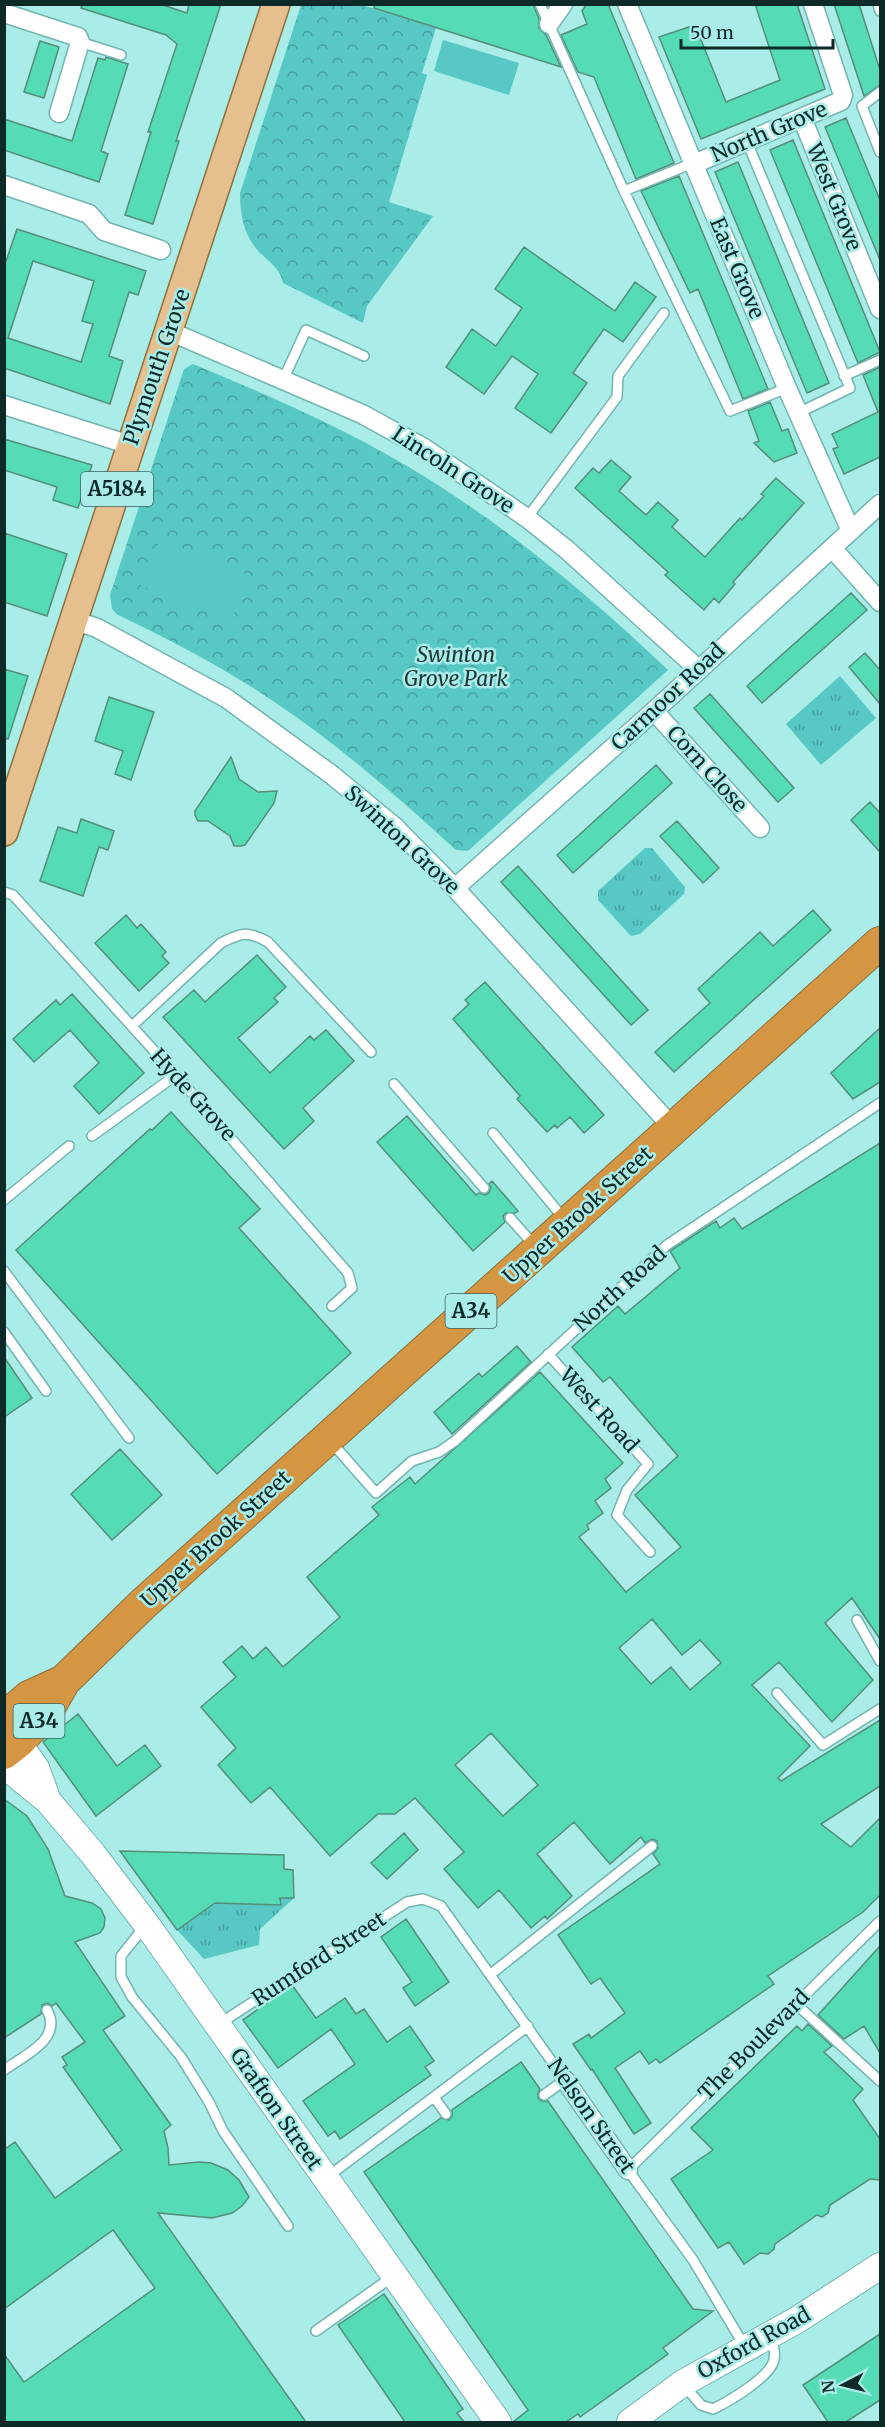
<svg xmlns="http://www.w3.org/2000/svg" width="885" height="2427" font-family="Merriweather,serif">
	<defs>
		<pattern id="grass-tufts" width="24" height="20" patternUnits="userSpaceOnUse" patternTransform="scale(1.5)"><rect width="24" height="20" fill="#58c8c4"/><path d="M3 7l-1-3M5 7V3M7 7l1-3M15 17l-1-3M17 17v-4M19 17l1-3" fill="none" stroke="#47a29f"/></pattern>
		<pattern id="park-crowns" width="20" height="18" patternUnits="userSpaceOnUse" patternTransform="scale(1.5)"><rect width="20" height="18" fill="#58c8c4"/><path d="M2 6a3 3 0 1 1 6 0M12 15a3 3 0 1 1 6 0" fill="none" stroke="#47a29f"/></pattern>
	</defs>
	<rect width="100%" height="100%" fill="#a9ece8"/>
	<path fill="url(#grass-tufts)" d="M840 676 876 718 821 765 786 724Z
		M645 848H652L685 887 684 894 640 934 631 936 598 900V891Z
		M281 1898H294L260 1929 259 1945 204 1959 177 1930 215 1903 280 1905Z"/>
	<path fill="url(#park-crowns)" d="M301 5H362L436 28 422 73 427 75 389 202 433 216 367 306 363 323 283 283C280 266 265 260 255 247 243 231 240 213 240 193Z
		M193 364C275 398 355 433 430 480 516 534 594 600 668 670L468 851 456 850C398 797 339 745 273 701 224 668 171 640 118 615L112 609 110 595 184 369Z"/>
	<path fill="#58c8c4" d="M443 40 519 63 509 95 434 71Z
		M160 539 249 575 231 622 141 586Z"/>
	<path fill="#55dbb6" stroke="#548e7b" stroke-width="1.5" fill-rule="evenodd" d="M82 4H160L187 13 189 4H221L176 141H179L153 224 125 215 151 132H148L177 44 166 35 81 8Z
		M375 4H533L539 19V28L546 35 561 67 374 8Z
		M587 4H608L674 163 636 179 594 77 578 72 561 35 587 24 582 11Z
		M755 4H797L825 89 701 139 659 37 695 25 726 102 780 80Z
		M834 4H859L880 70V85L864 96Z
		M40 41 59 47 44 98 24 92Z
		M106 57 128 64 101 151 108 154 99 182 4 150V119L72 141 98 58 105 60Z
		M846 118 880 200V260L825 127Z
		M793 140 880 352 858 363 770 150Z
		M738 162 829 383 807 393 715 172Z
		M679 176 768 389 743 399 698 289 690 293 641 191Z
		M17 229 146 271 138 295 129 292 109 356 123 361 110 404 4 368V267ZM33 261 94 281 82 321 93 324 81 362 8 338Z
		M524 247 615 311 635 282 656 297 623 342 604 329 573 373 587 383 551 433 515 408 538 374 512 356 484 394 446 367 472 329 496 346 522 308 495 289Z
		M880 367V457L844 474 833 449 838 447 832 434 878 412 863 375Z
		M770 402 782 431 788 429 797 453 774 462 754 443 759 441 748 411Z
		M4 439 92 465 78 508 53 500 57 487 4 470Z
		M611 460 631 477 619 491 646 515 658 502 678 520 672 527 705 557 740 518 742 520 764 496 761 494 776 478 804 503 733 582 735 584 719 603 714 598 704 610 665 575 668 572 575 488 593 468 599 473Z
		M4 533 67 554 47 616 4 602Z
		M851 593 867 610 762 703 747 686Z
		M865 653 880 670V704L849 667Z
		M4 669 28 676 8 739 4 738Z
		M710 694 794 788 778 802 694 708Z
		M109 697 154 712 131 780 115 774 123 751 95 741Z
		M231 757 239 779 258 792 277 791 274 803 245 845 241 846H234L230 836 208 821H198L195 815V811Z
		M656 765 672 783 573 873 557 855Z
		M870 802 880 813V852L851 820Z
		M81 819 114 831 108 850 99 847 83 896 40 881 58 827 77 833Z
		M677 821 719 868 703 883 660 836Z
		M518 866 648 1010 631 1025 501 882Z
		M813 910 831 930 674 1072 655 1052 710 1003 698 989 760 932 773 946Z
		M126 915 137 928 141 924 166 952 162 956 169 963 139 991 95 943Z
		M257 955 286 987 274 998 278 1002 238 1038 270 1073 310 1036 314 1040 326 1030 354 1061 303 1108 314 1121 284 1149 163 1017 194 990 205 1002Z
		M485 982 604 1115 584 1133 570 1117 557 1128 555 1125 547 1132 517 1099 520 1096 453 1019 469 1004 465 1000Z
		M72 994 144 1073 99 1114 74 1086 99 1063 70 1030 34 1062 13 1039 56 1000 60 1005Z
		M880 1028V1082L853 1099 831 1073Z
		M171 1112 260 1209 239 1228 351 1353 217 1474 16 1250 150 1129 152 1130Z
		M407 1116 476 1195 479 1193 485 1195 489 1193 491 1187 489 1184 492 1181 518 1211 515 1213H506L503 1216 505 1222 473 1251 377 1142Z
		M880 1143V1639L852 1598 825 1623 873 1680 832 1722 779 1662 752 1685 810 1746 778 1778 781 1781 880 1720V1786L821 1824 851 1847 880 1818V1895L863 1912 768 1976 774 1984 660 2063 656 2059 649 2064 640 2051 615 2068 651 2123 634 2134 592 2069 591 2070 573 2044 589 2034 591 2038 625 2013 600 1978 591 1984 558 1935 660 1864 653 1854 658 1848 657 1841 652 1839 645 1843 641 1837 610 1864 574 1822 537 1854 572 1896 547 1919 545 1916 531 1928 499 1890 478 1908 444 1869 464 1852 415 1798 395 1814H378L330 1856 270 1787 251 1803 218 1765 236 1748 201 1707 236 1677 223 1662 242 1646 253 1659 266 1647 283 1667 340 1617 307 1577 379 1515 372 1507 410 1477 415 1484 540 1372 623 1463 605 1479 611 1488 595 1501 603 1513 587 1525 589 1529 579 1537 626 1592 681 1547 635 1495 678 1456 610 1377 603 1382 572 1347 618 1306 625 1314 680 1268 670 1251 705 1228 716 1221 720 1228 734 1218 742 1229ZM652 1619 682 1655 700 1640 721 1663 690 1690 671 1667 651 1684 619 1648ZM491 1733 538 1785 503 1816 455 1765Z
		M517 1346 531 1362 452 1434 434 1412 479 1373 482 1377Z
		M4 1357 32 1398 4 1417Z
		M120 1449 162 1495 112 1540 71 1494Z
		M78 1714 117 1766 145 1745 161 1766 96 1816 43 1742Z
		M4 1799 27 1816 48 1849 65 1896 92 1903 101 1909 105 1918 104 1927 100 1933 75 1942 125 2016 103 2030 171 2125 164 2131 168 2148 169 2165 199 2162 211 2163 228 2170 239 2180 249 2197 242 2206 232 2213 212 2218 158 2213 306 2422H4V2354L24 2382 155 2288 113 2230 4 2309V2150L15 2142 55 2198 122 2150 63 2067 67 2065 62 2057 85 2042 56 2003 52 2006 48 2003 42 2005 41 2014 4 2038Z
		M404 1833 418 1850 387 1879 371 1863Z
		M120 1851 284 1855V1869L293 1870 294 1898H280L281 1905 215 1903 177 1930Z
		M406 1919 449 1982 415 2006 403 1988 412 1982 381 1937Z
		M880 1946V2053L864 2026 844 2039 818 2015Z
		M292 1985 316 2018 345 1998 356 2014 364 2009 387 2042 410 2026 434 2061 425 2067 431 2075 340 2139 335 2131 328 2136 303 2101 355 2064 331 2029 278 2068 243 2020Z
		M808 2024 832 2046 824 2052 863 2089 853 2100 880 2139V2180L870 2179 830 2205 828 2213 822 2217 817 2215 775 2244 774 2249 768 2254 760 2253 744 2264 729 2242 718 2248 671 2179 713 2150 691 2128 797 2026 802 2031Z
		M521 2062 540 2089 538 2093V2098L542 2101H548L693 2309 713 2311 663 2348 668 2354 580 2417 578 2414 566 2422H513L528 2410 364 2172 441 2118 449 2120 452 2116V2110Z
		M384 2294 463 2409 457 2413 464 2422H405L338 2325Z
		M880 2334V2400L846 2422H828L803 2385Z"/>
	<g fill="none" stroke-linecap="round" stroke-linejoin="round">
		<g stroke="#72b4b0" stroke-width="12">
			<path id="lane" d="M540 4 624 191 730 411 787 388
				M878 4 880 11
				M80 42 121 55
				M880 92 862 106 880 152
				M747 142 850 388 798 413
				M624 191 693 163
				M844 376 880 360
				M283 380 306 330 364 356
				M527 518 617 397 618 376 664 313
				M4 892 13 895 176 1075 348 1273 352 1288 332 1306
				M132 1026 221 943C242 932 248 931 268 942L371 1052
				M394 1084 484 1188
				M493 1133 565 1220
				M92 1136 176 1075
				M4 1200 69 1146
				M510 1218 535 1246
				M4 1271 129 1438
				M4 1332 46 1391
				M548 1354 648 1464 627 1490 617 1515 650 1552
				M332 1443 376 1493 412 1461 439 1452 455 1441 667 1245 880 1103
				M857 1620 880 1661
				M777 1693 823 1745 880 1709
				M145 1926 121 1956V1977L132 1997 181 2057 209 2102 223 2131 288 2226
				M491 1974 652 1846
				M796 2004 880 2081
				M219 2024 407 1902 423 1899 441 1906 565 2080 544 2095
				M4 2070C25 2055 63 2039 47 2010
				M434 2097 446 2114
				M326 2178 528 2026
				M316 2331 392 2277
				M745 2347 693 2260 628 2170 880 1921
				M683 2384 701 2405 713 2409C728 2402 772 2376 774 2359 776 2352 772 2342 771 2335"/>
		</g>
		<g stroke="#72b4b0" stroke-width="21">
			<path id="street" d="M627 4 787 388 851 531
				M4 13 78 37 80 42 59 113
				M549 24 563 4
				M802 118 880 309
				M694 164 841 101 843 95 813 4
				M4 185 89 214 104 231 161 250
				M169 331 362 414 424 448 527 518 566 549 698 669
				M4 405 130 445
				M832 548 880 602
				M73 620 97 628 226 698 332 775 395 827 455 888 674 1129
				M654 711 760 828
				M455 888 654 711 880 504
				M565 2080 628 2170"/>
		</g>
		<g stroke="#72b4b0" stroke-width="28">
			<path id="secondary" d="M6 1726 36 1768 48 1801
				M4 1765 48 1801 93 1854 147 1925 498 2422
				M630 2422 683 2383 797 2320 880 2266"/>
		</g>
		<g stroke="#8e703a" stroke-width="30">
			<path id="primary" d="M4 832 276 4"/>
		</g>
		<g stroke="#8e703a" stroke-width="34">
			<path id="highway" d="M4 1718 29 1697 64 1681
				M4 1753 18 1742 47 1711 64 1681 143 1604 880 943"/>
		</g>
		<use href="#lane" stroke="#fff" stroke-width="9"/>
		<use href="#street" stroke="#fff" stroke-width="18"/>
		<use href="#secondary" stroke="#fff" stroke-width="26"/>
		<use href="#primary" stroke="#e5c08e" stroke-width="27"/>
		<use href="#highway" stroke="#d49643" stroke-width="32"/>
	</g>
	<g text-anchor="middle" stroke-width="5" stroke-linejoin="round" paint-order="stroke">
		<g fill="#a9ece8" stroke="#3c6462" stroke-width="1.5">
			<rect x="81" y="472" width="72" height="34" rx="4.5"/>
			<rect x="445.5" y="1294" width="51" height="34" rx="4.5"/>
			<rect x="13.5" y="1704" width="51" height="34" rx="4.5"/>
		</g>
		<g font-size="20" font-weight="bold" fill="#0d2928">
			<text x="117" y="496">A5184</text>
			<text x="471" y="1318">A34</text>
			<text x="39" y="1728">A34</text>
		</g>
		<g font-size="21" fill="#0d2928" stroke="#a9ece8">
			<text transform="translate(769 132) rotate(-23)" y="7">North Grove</text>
			<text transform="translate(834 197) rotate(68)" y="7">West Grove</text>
			<text transform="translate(737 268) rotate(67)" y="7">East Grove</text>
			<text transform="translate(157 367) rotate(-71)" y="7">Plymouth Grove</text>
			<text transform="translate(453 470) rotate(33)" y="7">Lincoln Grove</text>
			<text transform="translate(668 697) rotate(-43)" y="7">Carmoor Road</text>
			<text transform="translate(707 769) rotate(48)" y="7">Corn Close</text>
			<text transform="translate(402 840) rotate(43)" y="7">Swinton Grove</text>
			<text transform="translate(193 1095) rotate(48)" y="7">Hyde Grove</text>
			<text transform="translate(578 1215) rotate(-42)" y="7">Upper Brook Street</text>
			<text transform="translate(620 1289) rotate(-42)" y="7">North Road</text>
			<text transform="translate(599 1410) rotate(48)" y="7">West Road</text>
			<text transform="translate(216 1539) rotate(-42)" y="7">Upper Brook Street</text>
			<text transform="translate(319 1959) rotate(-33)" y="7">Rumford Street</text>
			<text transform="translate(754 2045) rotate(-45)" y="7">The Boulevard</text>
			<text transform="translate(276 2109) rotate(55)" y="7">Grafton Street</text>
			<text transform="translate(591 2116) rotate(55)" y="7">Nelson Street</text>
			<text transform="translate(754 2343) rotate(-29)" y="7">Oxford Road</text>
		</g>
		<g font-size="21" font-style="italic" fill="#1d3736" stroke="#a9ece8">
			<text x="456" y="662">Swinton<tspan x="456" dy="24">Grove Park</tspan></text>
		</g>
	</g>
	<rect width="885" height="2427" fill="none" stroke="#0d2928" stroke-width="12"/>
	<g transform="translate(843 2385) rotate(263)" stroke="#a9ece8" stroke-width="4.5" paint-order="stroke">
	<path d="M0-4.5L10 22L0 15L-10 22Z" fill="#0d2928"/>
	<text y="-9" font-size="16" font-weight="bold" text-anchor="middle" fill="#0d2928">N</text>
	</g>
	<path d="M681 39v9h152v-9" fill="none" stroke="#0d2928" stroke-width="3"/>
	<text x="690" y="39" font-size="18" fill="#0d2928" stroke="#a9ece8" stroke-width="4.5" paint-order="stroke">50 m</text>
</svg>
